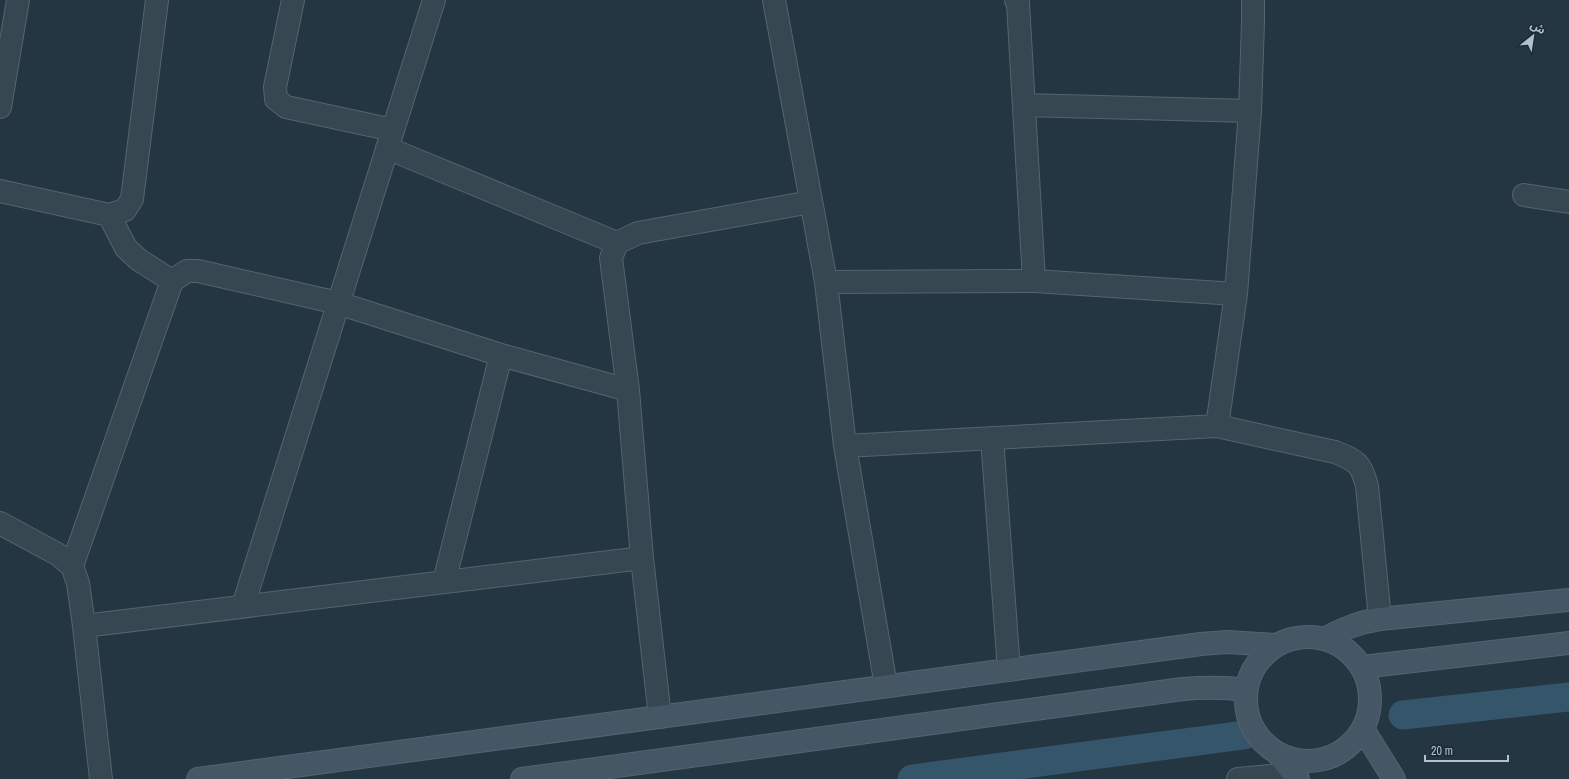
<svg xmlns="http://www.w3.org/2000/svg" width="1569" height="779" font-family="'Archivo Narrow','Noto Sans Arabic',sans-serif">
	<rect width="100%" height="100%" fill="#233642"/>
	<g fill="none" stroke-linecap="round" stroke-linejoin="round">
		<path stroke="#35556a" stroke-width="29" d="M1403 715 1569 697
			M912 779 1244 735"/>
		<g stroke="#55646f" stroke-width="24">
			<path id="street" d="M293 0 275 87 276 99 286 107 393 130
				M774 0 826 282 845 446 886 686
				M1016 0 1018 3 1034 281
				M1024 105 1250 111
				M0 107 18 0
				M387 148 617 243
				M0 191 109 215 125 210 132 199 157 0
				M1524 195 1569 202
				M109 215 126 248 139 260 172 281
				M826 282 1034 281 1236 294
				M1217 426 1236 294 1250 111 1253 22V0
				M992 438 1009 670
				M845 446 1217 426 1335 452C1357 461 1361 463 1367 486L1380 619
				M0 523 59 555 72 566 78 583 84 626 101 779
				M72 566 172 281 187 271H198L338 303 501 355 628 390
				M444 582 501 355
				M243 606 434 0
				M84 626 642 558
				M660 717 642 558 628 390 611 258 617 243 638 233 811 202
				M1238 779 1293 774"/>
		</g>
		<g stroke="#55646f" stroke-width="24">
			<path id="secondary" d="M1246 699a62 62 0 1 1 124 0a62 62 0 1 1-124 0Z
				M1324 639C1343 629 1359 622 1380 619L1569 600
				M1362 667 1569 643
				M1363 729 1394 779
				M1278 754 1298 779
				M198 779 1201 644 1227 642 1276 645
				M522 779 1183 689C1205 687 1225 687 1246 690"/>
		</g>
		<use href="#street" stroke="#374751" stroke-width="22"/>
		<use href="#secondary" stroke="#455664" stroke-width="22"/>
	</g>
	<g transform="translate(1533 36) rotate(30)" stroke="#1c2c36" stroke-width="3" paint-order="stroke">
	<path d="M0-3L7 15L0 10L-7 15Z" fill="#b4c1cc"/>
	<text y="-6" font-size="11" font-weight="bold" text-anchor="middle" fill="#b4c1cc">ش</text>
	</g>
	<path d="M1425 755v6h83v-6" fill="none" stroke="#b4c1cc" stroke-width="2"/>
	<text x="1431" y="755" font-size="12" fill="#b4c1cc" stroke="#1c2c36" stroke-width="3" paint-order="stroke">20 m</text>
</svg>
